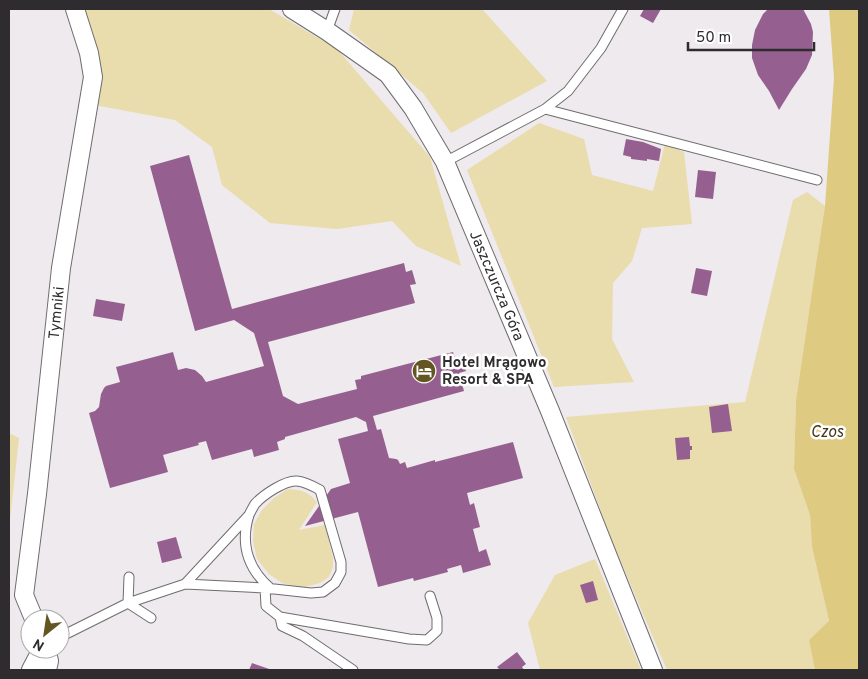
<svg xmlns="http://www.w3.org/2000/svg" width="868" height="679" font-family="Overpass,sans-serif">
	<rect width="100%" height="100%" fill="#eeeaed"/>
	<path fill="#e9dcad" d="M77 9H269L337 49 430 157 461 266 416 246 392 221 337 229 270 223 222 185 212 147 175 120 89 104Z
		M354 9H482L547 81 451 133 423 93 349 30Z
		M539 123 584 139 592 175 653 191 665 144 684 152 692 224 642 228 632 261 613 283 612 339 634 382 554 387 467 170Z
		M807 192 825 206 817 257 796 400 794 469 810 515 812 547 829 622 809 640 815 670H667L612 541 566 417 745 402 793 200Z
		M9 433 19 438 9 529Z
		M288 489C302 490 307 491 317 502L299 530 325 525 333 558V567L329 577 320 583 301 588 282 583 269 574 257 559 253 541 254 524 262 510 274 498Z
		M595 559 641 670H540L528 623 555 575Z"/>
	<path fill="#dfca81" d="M829 9H859V670H815L809 640 829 621 812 547 810 515 794 469 796 400 816 264 825 206 834 78Z"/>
	<path fill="#956090" d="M644 9H661L653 23 640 16Z
		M768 9H803L811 24 813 32 812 55 806 69 792 89 779 110 769 91 758 75 752 58V45L755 30 763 14Z
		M626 139 643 142 661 149 659 161 647 159V161L631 159V157L623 155Z
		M189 155 232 309 404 263 406 272 412 270 416 284 410 285 415 303 268 342 283 396 298 404 357 389 355 380 361 379V376L453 352 455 359 462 357 466 371 459 373 464 391 373 416 377 430 381 429 389 458 396 459 398 460 400 464 405 462 407 468 435 460V462L513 442 523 478 467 493 470 505 474 503 480 527 473 529 479 552 486 549 491 565 463 573 461 565 447 569 448 572 414 581 413 578 378 587 358 512 305 526 331 489 350 483 338 439 368 431 366 422 356 417 285 437V439L277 442 279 450 254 457 252 449 212 460 206 441 198 443 199 445 163 455 168 472 110 488 89 413 95 411 99 407 101 394 104 388 106 386 120 382 116 367 173 352 178 370 186 368 195 370 202 376 206 382 264 366 254 333 234 320 195 331 150 166Z
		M698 170 716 172 713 199 695 197Z
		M696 268 712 271 707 296 691 293Z
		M96 299 125 304 122 321 93 316Z
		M728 404 732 431 712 433 709 407Z
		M689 437 690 446H692V450H690V459L677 460 675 438Z
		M176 537 182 558 162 563 157 542Z
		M593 581 598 600 586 603 580 585Z
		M517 652 526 664 522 667 524 670H500L497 667Z
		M252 663 272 670H249Z"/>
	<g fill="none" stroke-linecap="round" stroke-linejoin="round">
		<g stroke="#6f6c6e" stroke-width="11">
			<path id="lane" d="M327 31 335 9
				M545 109 817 180
				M445 162 545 109 568 91 601 48 623 9
				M249 515C240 544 248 569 271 589
				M129 577 128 603 151 618
				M265 588 266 606 280 617 409 639 427 640 437 631V618L430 596
				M280 617 282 626 303 636 353 670
				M60 637 128 603 185 584 265 588 311 593 323 592 335 583 341 572V562L320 490C313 486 306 482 297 481 285 480 263 495 255 504 253 507 251 511 249 515L185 584"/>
		</g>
		<g stroke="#6f6c6e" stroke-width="20">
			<g id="street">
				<path id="s1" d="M292 9 327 31 388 74 413 108 445 162 550 411 653 670"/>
				<path id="s2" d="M34 619 24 595 37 494 61 268 93 77 89 53 75 9"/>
				<path d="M46 649 49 661 47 670"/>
				<path d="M31 670 42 649"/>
			</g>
		</g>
		<use href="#lane" stroke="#fff" stroke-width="9"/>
		<use href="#street" stroke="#fff" stroke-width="18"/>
	</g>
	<defs>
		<g id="hotel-disc" transform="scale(1.25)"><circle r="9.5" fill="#645623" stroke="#fff"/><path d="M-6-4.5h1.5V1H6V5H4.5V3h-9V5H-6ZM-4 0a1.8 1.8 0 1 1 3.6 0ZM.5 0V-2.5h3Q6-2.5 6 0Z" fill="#fff"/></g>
	</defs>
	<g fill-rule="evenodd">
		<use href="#hotel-disc" x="424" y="371"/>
	</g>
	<g text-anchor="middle" stroke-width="5" stroke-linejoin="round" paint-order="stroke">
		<g font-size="15" fill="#2e2c2e" stroke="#fff">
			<text dy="5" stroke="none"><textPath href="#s1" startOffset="355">Jaszczurcza Góra</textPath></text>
			<text dy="5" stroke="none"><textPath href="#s2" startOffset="310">Tymniki</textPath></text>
		</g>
		<g font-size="15" font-weight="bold" fill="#2e2c2e" stroke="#fff" text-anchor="start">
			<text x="442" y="367">Hotel Mrągowo<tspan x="442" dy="17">Resort &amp; SPA</tspan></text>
		</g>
		<g font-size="16" font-style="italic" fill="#3f3616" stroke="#fff">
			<text x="827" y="437">Czos</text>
		</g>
	</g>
	<rect width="868" height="679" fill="none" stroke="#2e2c2e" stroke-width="20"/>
	<g transform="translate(45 634) rotate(210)"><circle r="24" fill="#ffffff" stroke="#ababab"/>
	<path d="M0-4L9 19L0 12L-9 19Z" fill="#645623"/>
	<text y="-8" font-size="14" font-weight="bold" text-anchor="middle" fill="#2e2c2e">N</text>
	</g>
	<path d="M688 42v8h126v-8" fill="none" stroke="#2e2c2e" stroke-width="2.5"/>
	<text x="696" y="42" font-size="15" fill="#2e2c2e" stroke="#ffffff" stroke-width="4" paint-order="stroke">50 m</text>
</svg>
